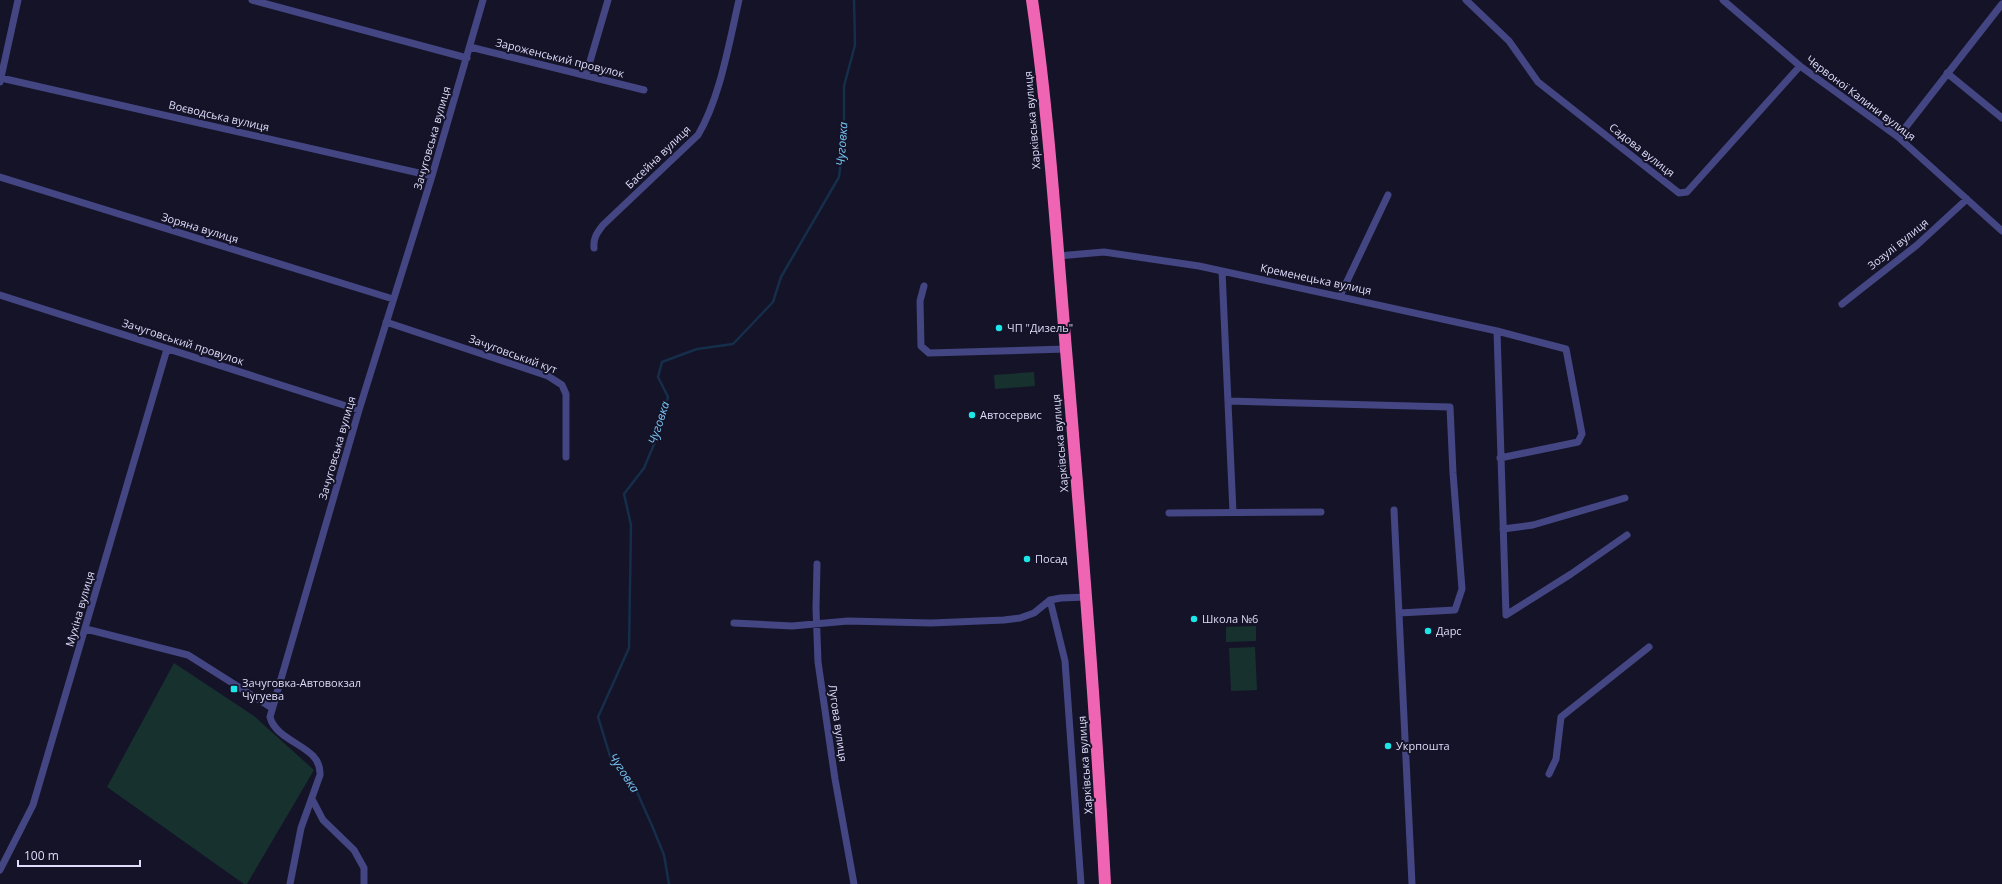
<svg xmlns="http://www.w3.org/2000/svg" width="2002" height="884" font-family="'Open Sans',sans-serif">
	<rect width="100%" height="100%" fill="#151328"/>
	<path fill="#17312e" d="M1034 372 1035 386 995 389 994 375Z
		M1256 626V641L1226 642V627Z
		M1255 647 1257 690 1231 691 1229 648Z
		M174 663 254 716 314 770 247 884H244L107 787Z"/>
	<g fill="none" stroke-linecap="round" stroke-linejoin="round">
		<path stroke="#152e4a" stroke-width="2.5" d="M669 884 664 855 653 828 637 792 610 756 598 717 629 648 631 525 624 494 644 468 655 442 668 397 658 377 662 362 697 349 733 344 773 302 781 277 839 177 844 134V86L855 45 854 0"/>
		<path stroke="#434682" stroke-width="7" d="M252 0 467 58
			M1466 0 1509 41 1538 82 1679 193 1687 192 1800 66
			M1723 0 1800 66 1898 137 2002 231
			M470 47 644 90
			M1947 73 2002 118
			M586 75 608 0
			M1 78 432 176
			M0 82 18 0
			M1898 137 2002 4
			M0 177 393 299
			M594 248C593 238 597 233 603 225L698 135C720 98 729 43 739 0
			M1058 256 1104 252 1199 266 1497 331 1566 349 1582 434 1578 442 1500 458
			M1222 271 1233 512
			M924 286 920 301 921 346 929 353 1066 349
			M0 295 359 410
			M1340 296 1388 195
			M1842 304 1917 245 1967 199
			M386 322 548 376 562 385 566 394V457
			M1497 331 1506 615 1571 574 1627 535
			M1228 401 1450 407 1453 473 1462 589 1455 610 1399 613
			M1394 510 1412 884
			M1169 513 1321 512
			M1503 529 1533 525 1625 498
			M817 564 816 608 818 662 835 779 854 884
			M1050 600 1065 661 1081 884
			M734 623 792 626 848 621 931 623 1004 620 1020 618 1034 613 1050 600 1061 598 1087 597
			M86 629 188 655 272 708
			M1549 774 1556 759 1561 717 1649 647
			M312 799 323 820 354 850 364 868V884
			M0 870 33 805 167 349
			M290 884 301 828 320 775C322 745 277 744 270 717L359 410 432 176 483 0"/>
		<path stroke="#ef65b4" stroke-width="12" d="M1032 0C1050 123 1057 249 1068 373 1082 543 1096 713 1105 884"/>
	</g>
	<g fill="#1de6e8" stroke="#151328" stroke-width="1.5">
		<circle cx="999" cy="328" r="4"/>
		<circle cx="972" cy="415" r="4"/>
		<circle cx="1027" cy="559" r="4"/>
		<circle cx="1194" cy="619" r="4"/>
		<circle cx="1428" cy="631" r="4"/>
		<rect x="230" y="685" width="8" height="8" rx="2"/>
		<circle cx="1388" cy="746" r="4"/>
	</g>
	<g text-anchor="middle" stroke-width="4" stroke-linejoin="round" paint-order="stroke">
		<g font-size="11" fill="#deddfb" stroke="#151328">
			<text transform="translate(560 58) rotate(14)" y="4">Зароженський провулок</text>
			<text transform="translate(1861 98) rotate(37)" y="4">Червоної Калини вулиця</text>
			<text transform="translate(219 116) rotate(13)" y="4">Воєводська вулиця</text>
			<text transform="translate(1032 120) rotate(-95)" y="4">Харківська вулиця</text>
			<text transform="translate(432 138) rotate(-74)" y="4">Зачуговська вулиця</text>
			<text transform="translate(1642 150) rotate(38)" y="4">Садова вулиця</text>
			<text transform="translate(658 157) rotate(-44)" y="4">Басейна вулиця</text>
			<text transform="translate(200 228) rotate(17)" y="4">Зоряна вулиця</text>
			<text transform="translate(1898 244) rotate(-39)" y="4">Зозулі вулиця</text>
			<text transform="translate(1316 279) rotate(12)" y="4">Кременецька вулиця</text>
			<text transform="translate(183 342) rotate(18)" y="4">Зачуговський провулок</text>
			<text transform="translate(513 354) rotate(20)" y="4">Зачуговський кут</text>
			<text transform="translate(1060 443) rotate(-95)" y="4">Харківська вулиця</text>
			<text transform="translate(337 448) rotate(-74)" y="4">Зачуговська вулиця</text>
			<text transform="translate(80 609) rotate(-74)" y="4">Мухіна вулиця</text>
			<text transform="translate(838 723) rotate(82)" y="4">Лугова вулиця</text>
			<text transform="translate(1085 765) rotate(-94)" y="4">Харківська вулиця</text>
		</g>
		<g font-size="11" fill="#deddfb" stroke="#151328" text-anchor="start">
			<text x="1007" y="332">ЧП "Дизель"</text>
			<text x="980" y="419">Автосервис</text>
			<text x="1035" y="563">Посад</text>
			<text x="1202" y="623">Школа №6</text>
			<text x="1436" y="635">Дарс</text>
			<text x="242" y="687">Зачуговка-Автовокзал<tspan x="242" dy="13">Чугуева</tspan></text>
			<text x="1396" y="750">Укрпошта</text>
		</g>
		<g font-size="12" font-style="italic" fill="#76c3f1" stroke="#151328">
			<text transform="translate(842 144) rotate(-86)" y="4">Чуговка</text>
			<text transform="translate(659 423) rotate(-72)" y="4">Чуговка</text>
			<text transform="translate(624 773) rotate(57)" y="4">Чуговка</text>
		</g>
	</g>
	<path d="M18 860v6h122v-6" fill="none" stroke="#deddfb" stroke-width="2"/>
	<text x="24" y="860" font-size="12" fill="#deddfb" stroke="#151328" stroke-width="3" paint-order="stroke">100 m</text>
</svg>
